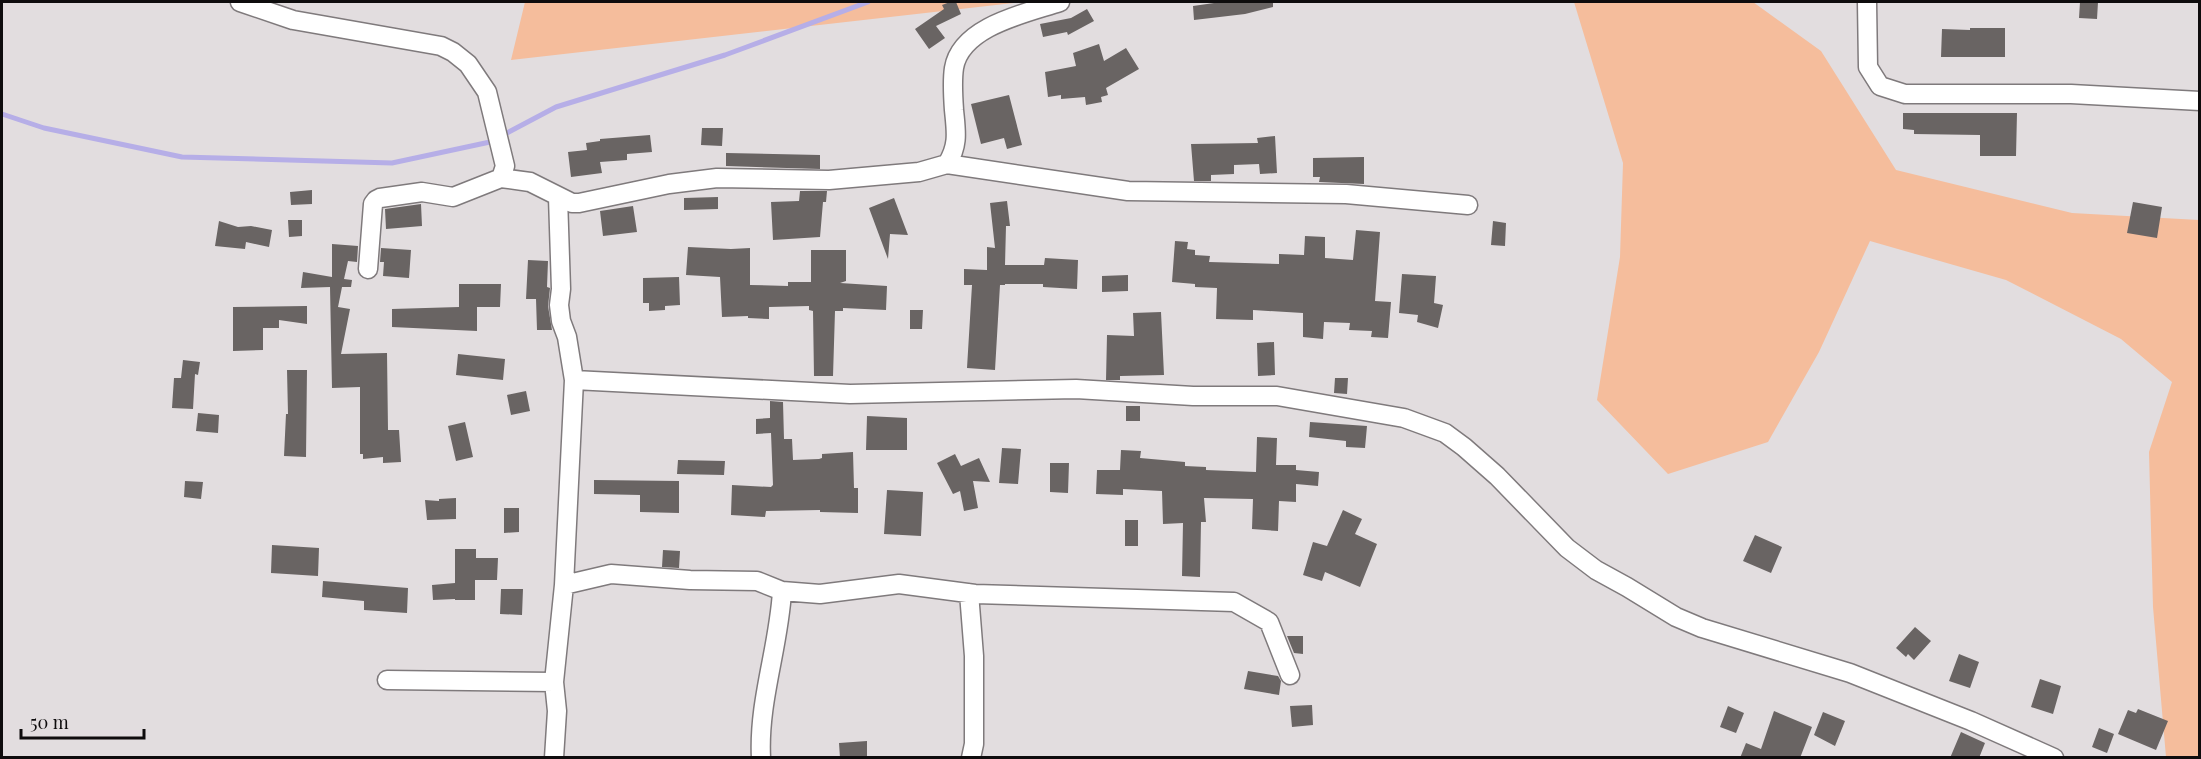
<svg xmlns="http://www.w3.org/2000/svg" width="2201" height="759" font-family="'Playfair Display',serif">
	<rect width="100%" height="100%" fill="#e2dddf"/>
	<path fill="#f5bd9c" d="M525 2H1023L511 60Z
		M1574 2H1753L1821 51 1896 170 2072 213 2199 220V757H2166L2153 607 2149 452 2172 382 2121 339 2006 280 1870 241 1819 352 1768 442 1668 474 1597 400 1620 257 1623 163Z"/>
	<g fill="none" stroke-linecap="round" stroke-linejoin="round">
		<path stroke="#b6aee7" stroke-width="5" d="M2 114 44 128 182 157 392 163 490 142 556 107 725 55 868 2"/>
	</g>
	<path fill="#696463" d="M950 2H956L961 14 936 26 945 38 929 49 915 29 944 9 942 5Z
		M1213 2H1273V7L1245 14 1194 20 1193 6 1214 3Z
		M2080 2H2098L2097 19 2079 18Z
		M1087 9 1094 21 1068 35 1067 32 1043 37 1040 24 1071 18Z
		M1970 28H2005V57H1941L1942 29 1970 30Z
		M1099 44 1104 61 1126 48 1139 69 1106 88 1108 95 1101 97 1102 102 1086 105 1085 97 1061 99V95L1048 97 1045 72 1076 66 1073 53Z
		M1009 95 1022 145 1007 149 1004 138 981 144 971 104Z
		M1903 113H2017L2016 156H1980V135L1914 134V130L1903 129Z
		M702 128H723L722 146 701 145Z
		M650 135 652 152 627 154V160L600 162 602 173 571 177 568 152 587 150 586 143 600 141V139Z
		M1275 136 1277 173 1260 174 1259 164 1234 165V174L1211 175V181H1194L1191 144 1258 143 1257 138Z
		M726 153 820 155V169L726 166Z
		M1364 157V184L1319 182 1320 177H1313V158Z
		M312 190V204L291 205 290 192Z
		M800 191H827L826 202H823L820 237 773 240 771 202 799 201Z
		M718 197V209L684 210V198Z
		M894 198 908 235 890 234 888 259 869 208Z
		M1007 201 1010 226H1006L1005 265H1044L1045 258 1078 260 1077 289 1043 287V284H1005V285H1000L995 370 967 368 972 285H964V269L987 270V247L995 248 990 203Z
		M2133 202 2162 207 2157 238 2127 233Z
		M421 204 422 226 386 229 385 209Z
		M633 206 637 232 603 236 600 211Z
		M288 220H302V236L289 237Z
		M219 221 238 227 251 226 272 230 269 247 246 242 245 249 215 246Z
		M1493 221 1506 223 1505 246 1491 245Z
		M1356 230 1380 232 1375 301 1391 302 1388 338 1371 337 1372 331 1349 330 1350 323 1324 322 1323 339 1303 337V313L1253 310V320L1216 319 1217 288 1195 287V284L1172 282 1175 241 1188 242 1187 249 1195 250V255L1210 256 1209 262 1279 264V254L1304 255 1305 236 1325 237V258L1353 260Z
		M332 244 358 246 357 262 348 261 344 279 352 280 351 287H342L338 307 350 309 341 354 387 353 388 430H399L401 462 383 463V457L363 459V454H360V387L332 388 330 287 301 288 303 272 332 277Z
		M688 247 731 249 750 248V285L788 286V282H811V250H846V281L840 283 887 286 886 310 843 308V311H835L833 376H814L813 311 809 310V306L769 307V319L748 318V316L722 317 720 277 686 275Z
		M381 248 411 250 409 278 383 276 384 262H380Z
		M528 260 548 261 547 287 550 288 548 306 552 330H537L536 299H526Z
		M1402 274 1436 276 1434 303 1443 305 1438 328 1417 322 1418 315 1399 313Z
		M1128 275V291L1102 292V276Z
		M679 277 680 305 665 306V310L649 311V303H643V278Z
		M459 284H501L500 307H477V331L392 327V309L459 307Z
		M307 306V324L279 320V328H263V350L233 351V307Z
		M910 310H923L922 329H910Z
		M1161 312 1164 375 1120 376V380H1106L1107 335 1134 336 1133 313Z
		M1274 342 1275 375 1258 376 1257 343Z
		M458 354 505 359 503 380 456 375Z
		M183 360 200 362 198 375 195 374 193 409 172 408 174 378H181Z
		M287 370H307L306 457 284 456 286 414H288Z
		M1335 378H1348L1347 394 1334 393Z
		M526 391 530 411 511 415 507 395Z
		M770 401 783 402 784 439H792L793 460 819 459 822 458V454L853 452 854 488H858V513L820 512V510L766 511 765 517 731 515 732 485 771 487 773 485 771 433 756 434V419L770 418Z
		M1126 406H1140V421H1126Z
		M198 413 219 415 218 433 196 431Z
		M867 416 907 418V450H866Z
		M465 422 473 457 456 461 448 426Z
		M1310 422 1367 426 1365 448 1346 447V441L1309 437Z
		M1257 437 1277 438 1276 465H1296V470L1319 472 1318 486 1296 484V502L1279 501 1278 531 1252 529 1253 499 1204 498 1206 522H1201L1200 577 1182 576 1183 523 1163 524 1162 491 1123 489V495L1096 494 1097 470H1120L1121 450 1141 451 1140 458 1185 462V466L1206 467V470L1256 472Z
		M1002 448 1021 449 1018 484 999 483Z
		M955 454 961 466 979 458 990 482 973 481 978 508 964 511 960 491 953 494 937 463Z
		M678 460 725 461 724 475 677 474Z
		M1050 463H1069L1068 493 1050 492Z
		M594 480 679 481V513L640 512V495L594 494Z
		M185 481 203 482 201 499 184 497Z
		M887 490 923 492 921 536 884 534Z
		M456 498V519L427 520 425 500 439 501V499Z
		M504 508H519V532L504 533Z
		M1343 510 1362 519 1355 534 1377 544 1360 587 1325 572 1322 581 1303 575 1313 542 1327 546Z
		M1125 520H1138V546H1125Z
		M1755 535 1782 547 1771 573 1743 561Z
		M272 545 319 548 318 576 271 573Z
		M455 549H476V558H498L497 580H475V600H455V599L433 600 432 585 455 583Z
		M663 550 680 551 679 568 662 567Z
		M323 581 408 588 407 613 364 610V601L322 597Z
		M501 589H523L522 615 500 614Z
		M1915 627 1931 641 1914 660 1908 654 1906 657 1896 648Z
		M1287 636H1303V654L1294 653Z
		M1959 654 1979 662 1970 688 1949 681Z
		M1248 671 1278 676 1281 681 1279 695 1244 689Z
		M2040 679 2061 686 2053 714 2031 707Z
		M1312 705 1313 725 1292 727 1290 706Z
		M1728 706 1744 713 1736 733 1720 727Z
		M2138 709 2168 721 2156 750 2118 734 2128 710 2136 713Z
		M1774 711 1812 727 1800 758H1740L1746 743 1761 749Z
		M1823 712 1845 721 1835 746 1814 735Z
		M2099 728 2114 734 2107 753 2092 747Z
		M1961 732 1985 743 1979 758H1950Z
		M867 741V758H840L839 743Z"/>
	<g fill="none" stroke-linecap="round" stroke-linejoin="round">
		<g stroke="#7f7a7c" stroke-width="21">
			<path id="minor" d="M240 2 293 20 441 46 453 52 468 64 487 92 505 166 501 178
				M1867 2 1868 67 1880 86 1905 94H2071L2200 101
				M947 164 1128 191 1346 194 1468 205
				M368 269 373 204 376 200 380 198 422 192 453 197 501 178 530 182 572 203H579L669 184 717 178 829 180 919 172 947 164C959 145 956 131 954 110 953 96 952 81 954 68 961 26 1027 13 1060 2
				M574 380 850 394 1076 389 1193 396H1277L1404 418 1445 433 1464 447 1497 476 1567 548 1596 570 1627 587 1676 617 1702 628 1850 673 1971 721 2054 758
				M564 585 611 574 690 580 757 581 782 591 820 594 899 584 975 594 1234 602 1269 622 1290 675
				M969 593 974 656V744L971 758
				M387 680 554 682
				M554 758 557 711 554 682 564 585 574 380 567 337 561 321 559 305 561 289 558 197
				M761 758C758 701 779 647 782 591"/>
		</g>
		<use href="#minor" stroke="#fff" stroke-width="18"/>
	</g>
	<rect width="2201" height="759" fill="none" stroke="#0e0c0d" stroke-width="6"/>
	<path d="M21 729v9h123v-9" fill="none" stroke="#0e0c0d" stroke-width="3"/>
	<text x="30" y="729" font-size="18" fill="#0e0c0d" stroke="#e2dddf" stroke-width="4.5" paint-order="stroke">50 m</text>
</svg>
